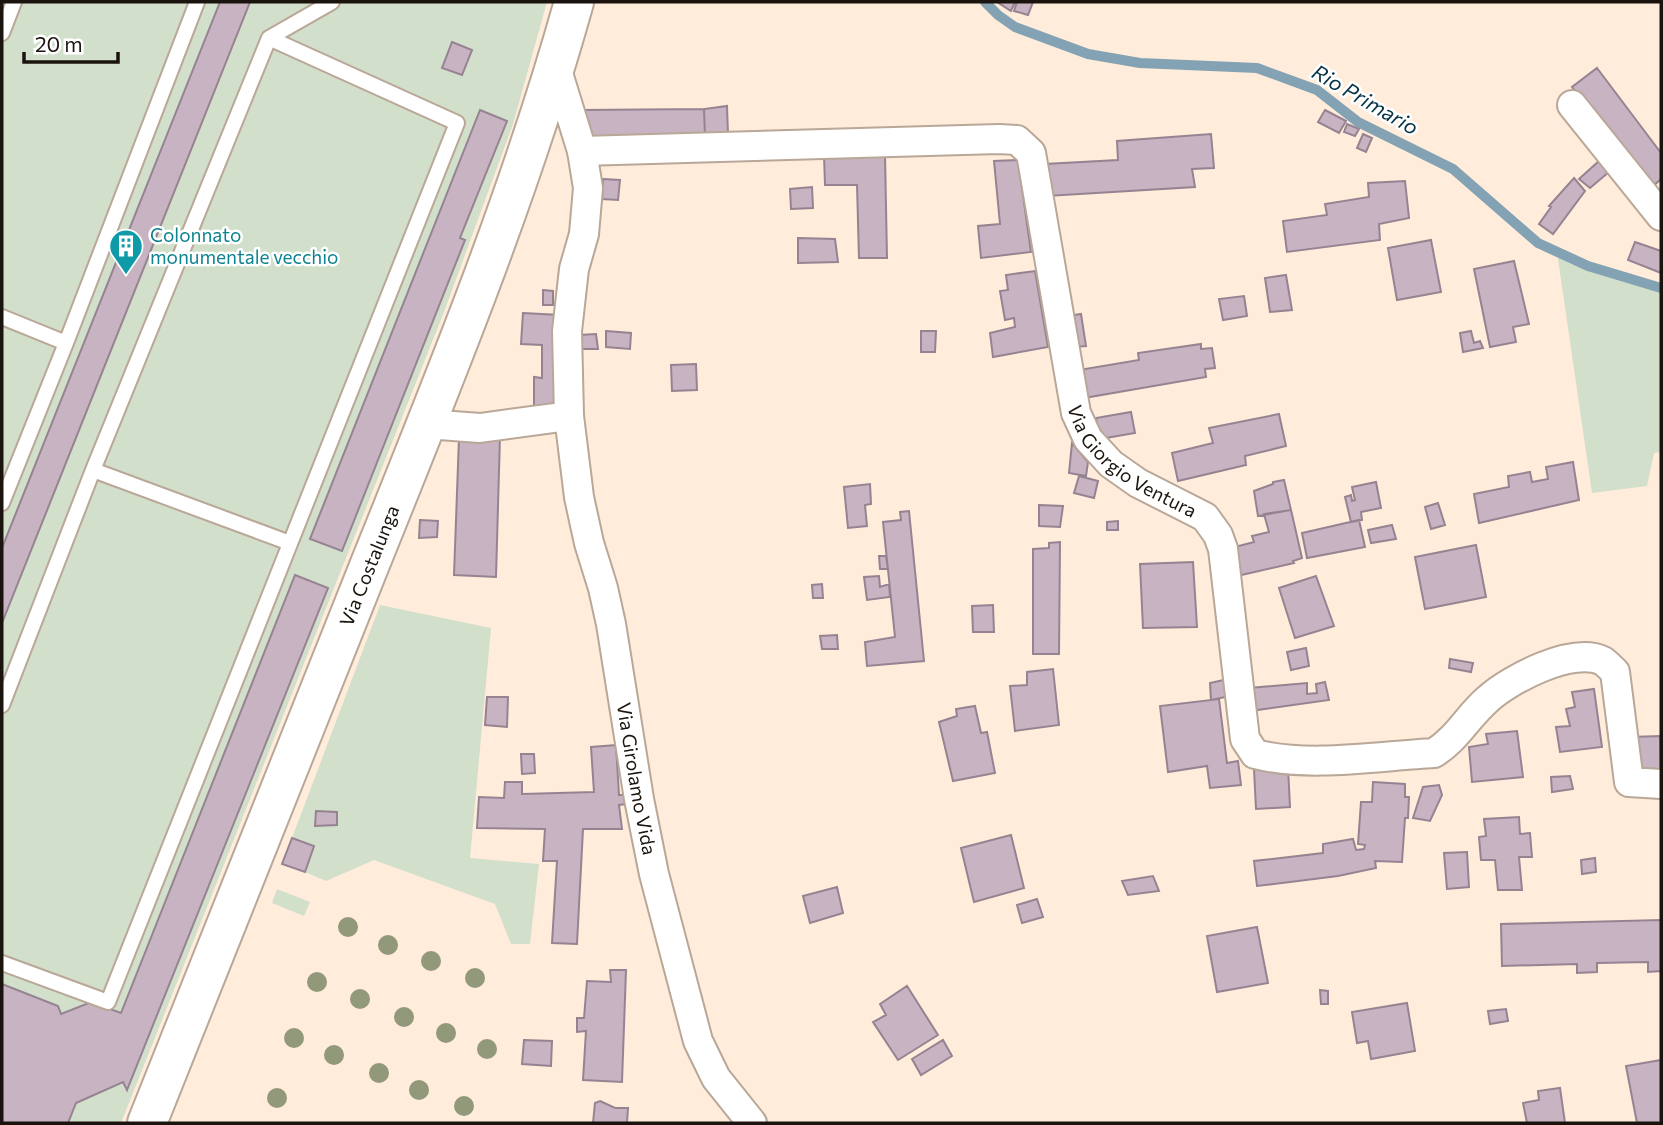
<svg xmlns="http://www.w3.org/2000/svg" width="1663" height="1125" font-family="Commissioner,sans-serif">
	<rect width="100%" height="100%" fill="#ffecda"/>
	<path fill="#d2dfcb" d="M2 2H547L513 124 444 312 121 1123H2Z
		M1557 252 1588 266 1661 288V452L1654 453 1647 486 1592 493Z
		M380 605 491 628 470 858 539 864 530 944H511L495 904 374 860 326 881 305 872 314 846 292 838Z
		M277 889 310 902 304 916 272 903Z"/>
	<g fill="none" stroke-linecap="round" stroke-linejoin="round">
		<path stroke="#83a2b3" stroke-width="10" d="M985 2 998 15 1015 27 1088 54 1140 63 1257 68 1317 90 1358 122 1453 169 1538 243 1588 266 1661 288"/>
	</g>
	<path fill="#c7b3c2" stroke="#968392" stroke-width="2" d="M220 2H250L2 623V548Z
		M997 2H1015L1011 11Z
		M1017 2H1033L1028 15 1014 11Z
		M452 42 472 50 462 75 442 68Z
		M1597 68 1661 153V179L1652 187 1572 87Z
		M727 106 728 134 705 136 704 109Z
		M704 109 705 136 592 139 583 110Z
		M480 110 507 121 460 238 465 240 342 551 310 539Z
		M1325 110 1346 121 1339 133 1318 122Z
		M1347 124 1359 129 1355 136 1344 132Z
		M1211 134 1214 168 1192 169 1195 187 1047 196 1045 164 1118 160 1117 141Z
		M1363 134 1372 138 1366 152 1357 148Z
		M824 155H885L887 258H859L857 185H825Z
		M1018 160 1031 252 981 258 978 226 1000 224 994 161Z
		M1599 161 1609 172 1590 188 1579 179Z
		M1574 178 1585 191 1553 234 1539 224 1551 207 1549 206Z
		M603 179 620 180 618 200 602 199Z
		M1405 181 1409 218 1379 224 1380 240 1287 252 1283 221 1327 215 1325 204 1369 197 1368 183Z
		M812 187 813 208 791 209 790 189Z
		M798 238 835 239 838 262 798 263Z
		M1431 240 1441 292 1397 300 1388 248Z
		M1635 242 1661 251V273L1628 260Z
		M1514 261 1529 324 1513 327 1516 342 1490 347 1474 269Z
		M1035 271 1048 347 993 357 990 333 1015 327 1014 318 1005 320 1000 291 1008 290 1006 275Z
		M1286 275 1292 310 1270 312 1265 278Z
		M543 290 553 291V305H543Z
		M1244 296 1247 316 1223 320 1219 299Z
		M523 313 560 315 556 405 534 409V377L542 378V345L521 344Z
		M1081 314 1086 346 1073 347 1068 316Z
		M606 331 631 333 630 349 606 347Z
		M921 331H936L935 352H921Z
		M1471 331 1474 343 1480 341 1483 348 1463 352 1460 333Z
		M596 334 598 349H579V335Z
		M1201 344V349L1212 348 1215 368 1205 369 1206 377 1084 398 1079 370 1139 360 1138 353Z
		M696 364 697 390 672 391 671 365Z
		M1131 412 1135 433 1100 439 1096 418Z
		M1279 414 1286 446 1245 456 1246 465 1178 481 1172 453 1213 443 1209 428Z
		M500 436 496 577 454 575 459 438Z
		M1072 443 1088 462 1086 476 1069 473Z
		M1573 462 1579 500 1479 523 1474 494 1509 487 1508 476 1530 472 1532 482 1548 479 1546 467Z
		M1079 476 1098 481 1094 498 1074 493Z
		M1284 480 1291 510 1258 516 1254 491 1273 484V482Z
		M1376 482 1381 508 1361 512 1362 520 1351 522 1345 497 1351 495 1352 501 1355 500 1352 487Z
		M870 484 871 504 865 505 867 526 848 528 844 487Z
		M1438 503 1445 525 1431 529 1425 507Z
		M1039 505 1063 506 1060 527 1039 526Z
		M1291 510 1302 558 1293 561 1294 563 1237 576 1231 548 1254 542 1252 536 1269 532 1264 514Z
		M909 511 924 661 867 666 865 642 895 637 883 522 901 520 900 512Z
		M420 520 438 521 437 537 419 538Z
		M1359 520 1365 547 1307 558 1302 533Z
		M1118 521V530H1107V522Z
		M1392 525 1396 539 1371 543 1368 530Z
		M1060 542 1059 654H1033V549L1049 548V543Z
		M1476 545 1486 597 1425 609 1415 557Z
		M879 556H886L888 569H880Z
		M1193 562 1197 627 1143 628 1140 564Z
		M295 575 328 588 127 1090 123 1082 76 1103 68 1123H2V984L58 1006 61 1014 89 1003 88 1001 121 1013Z
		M879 576 880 587 889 584 890 597 867 600 864 577Z
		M1316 576 1334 626 1295 638 1279 588Z
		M822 584 823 598H813L812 585Z
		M993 605 994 632H973L972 606Z
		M837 635 838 649H822L820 636Z
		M1306 648 1309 666 1291 670 1287 652Z
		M1450 659 1473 663 1471 672 1449 668Z
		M1053 669 1059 725 1015 731 1010 686 1027 685V672Z
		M1228 679 1230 696 1211 700 1210 683Z
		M1325 682 1329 700 1250 711 1249 688 1307 683V694L1317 693 1316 684Z
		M1594 689 1602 747 1560 752 1556 727 1570 726 1566 709 1575 707 1572 692Z
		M487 697H508L507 727 485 725Z
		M1219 699 1227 763 1238 761 1241 785 1210 788 1207 766 1168 772 1160 706Z
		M975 706 981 733 987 732 995 773 953 781 939 722 957 716 956 709Z
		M1517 731 1523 777 1472 782 1469 747 1488 744 1486 734Z
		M1660 736 1661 770 1639 771 1631 737Z
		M616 745 619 795H626L628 804 619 805 622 829H583L577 944 552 943 557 861H543L545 829 477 828 479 797 504 798 505 782H522V794L594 792 591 747Z
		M521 754H534L535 773 522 774Z
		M1288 767 1290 807 1256 809 1254 769Z
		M1570 776 1573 789 1552 792 1551 777Z
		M1373 782 1405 784V797H1409L1408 818H1405L1402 862 1375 861 1376 868 1338 876 1257 886 1254 861 1323 853V844L1353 839 1356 850 1364 849 1365 845 1358 844 1361 802H1372Z
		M1439 785 1442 795 1430 821 1413 818 1423 787Z
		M316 811 337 812V825L315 826Z
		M1519 817 1520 834 1530 833 1532 857H1519L1522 890H1498L1495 860H1481L1479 837 1486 836 1484 819Z
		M1011 835 1024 888 974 902 961 848Z
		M292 838 314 846 305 872 282 864Z
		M1467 852 1469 887 1447 889 1444 853Z
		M1595 858 1596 872 1582 874 1581 860Z
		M1153 876 1159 891 1128 895 1122 881Z
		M837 887 843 913 810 923 803 896Z
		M1037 899 1043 917 1022 923 1017 905Z
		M1661 920V971L1648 972V962L1597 963V972L1577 973V964L1502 966 1501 924Z
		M1257 927 1268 983 1217 992 1207 936Z
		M610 970H626L622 1082 583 1080 586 1031 577 1032V1018H584L587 981 611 982Z
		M907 986 938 1035 898 1060 873 1022 886 1015 880 1004Z
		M1320 990 1328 991V1004H1321Z
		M1407 1003 1415 1051 1371 1059 1368 1041 1357 1043 1352 1012Z
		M1506 1009 1508 1021 1490 1024 1488 1011Z
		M524 1040 552 1041 551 1066 522 1064Z
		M943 1040 952 1056 921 1075 912 1059Z
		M1661 1060V1123H1637L1626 1066Z
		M1560 1088 1565 1123H1527L1523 1103 1539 1100 1538 1091Z
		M600 1101 615 1108H628L627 1123H593L595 1103Z"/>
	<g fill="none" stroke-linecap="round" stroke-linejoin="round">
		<g stroke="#b9a797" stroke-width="18">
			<path id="lane" d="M2 33 14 2
				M2 317 66 343
				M93 470 290 543
				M2 503 66 343 197 2
				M2 705 93 470 269 38 332 2
				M2 963 108 1002 457 123 269 38"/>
		</g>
		<g stroke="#b9a797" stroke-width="32">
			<g id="street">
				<path id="s1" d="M556 67 582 151 999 139 1017 140 1031 153 1076 413 1088 439 1111 464 1138 483 1205 517 1218 535 1223 549 1245 739 1255 754C1309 768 1378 756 1434 753 1457 739 1468 716 1488 699 1510 679 1573 646 1603 661 1607 664 1612 669 1615 672L1629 782 1661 784"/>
				<path d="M1572 105 1661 216"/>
				<path id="s2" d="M582 151 588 188 584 234 574 269 567 331 569 416 579 497 589 543 603 588 611 624 639 799 654 874 698 1041 716 1078 752 1123"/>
				<path d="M426 424 480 428 569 416"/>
			</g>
		</g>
		<g stroke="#b9a797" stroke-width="42">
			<g id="secondary">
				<path id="s3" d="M147 1123C219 940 292 757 366 574 442 385 519 198 574 2"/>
			</g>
		</g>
		<use href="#lane" stroke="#fff" stroke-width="14"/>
		<use href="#street" stroke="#fff" stroke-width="28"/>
		<use href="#secondary" stroke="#fff" stroke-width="38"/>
	</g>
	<g fill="#92987a">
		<circle cx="348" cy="927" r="10"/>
		<circle cx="388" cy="945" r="10"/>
		<circle cx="431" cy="961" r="10"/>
		<circle cx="475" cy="978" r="10"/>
		<circle cx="317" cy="982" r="10"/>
		<circle cx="360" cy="999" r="10"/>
		<circle cx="404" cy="1017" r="10"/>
		<circle cx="446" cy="1033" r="10"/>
		<circle cx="294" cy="1038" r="10"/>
		<circle cx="487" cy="1049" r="10"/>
		<circle cx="334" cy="1055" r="10"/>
		<circle cx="379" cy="1073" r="10"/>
		<circle cx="419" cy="1090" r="10"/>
		<circle cx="277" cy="1098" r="10"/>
		<circle cx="464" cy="1106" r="10"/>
	</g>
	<defs>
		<g id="building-pin" transform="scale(1.75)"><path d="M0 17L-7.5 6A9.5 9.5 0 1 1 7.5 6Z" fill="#0f9aa8" stroke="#fff"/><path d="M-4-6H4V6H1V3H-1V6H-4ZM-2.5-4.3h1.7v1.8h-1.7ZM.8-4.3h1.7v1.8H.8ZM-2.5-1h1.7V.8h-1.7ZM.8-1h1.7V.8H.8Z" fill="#fff"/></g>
	</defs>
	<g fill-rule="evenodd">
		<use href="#building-pin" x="126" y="246"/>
	</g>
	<g text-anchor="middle" stroke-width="5" stroke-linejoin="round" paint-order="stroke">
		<g font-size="19" fill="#0d838f" stroke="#fff" text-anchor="start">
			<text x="150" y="242">Colonnato<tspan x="150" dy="22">monumentale vecchio</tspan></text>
		</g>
		<g font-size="19" fill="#1b140e" stroke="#fff">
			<text dy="7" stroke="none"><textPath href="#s1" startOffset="882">Via Giorgio Ventura</textPath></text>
			<text dy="7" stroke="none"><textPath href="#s3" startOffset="600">Via Costalunga</textPath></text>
			<text dy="7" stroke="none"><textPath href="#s2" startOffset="637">Via Girolamo Vida</textPath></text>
		</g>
		<g font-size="21" font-style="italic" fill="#063448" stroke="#fff">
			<text transform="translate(1365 100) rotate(30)" y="7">Rio Primario</text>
		</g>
	</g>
	<rect width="1663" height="1125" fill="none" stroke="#1b140e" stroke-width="7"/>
	<path d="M24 52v10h94v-10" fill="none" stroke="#1b140e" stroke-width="3.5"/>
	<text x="35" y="52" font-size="21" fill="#1b140e" stroke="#ffffff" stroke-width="5" paint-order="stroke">20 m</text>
</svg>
